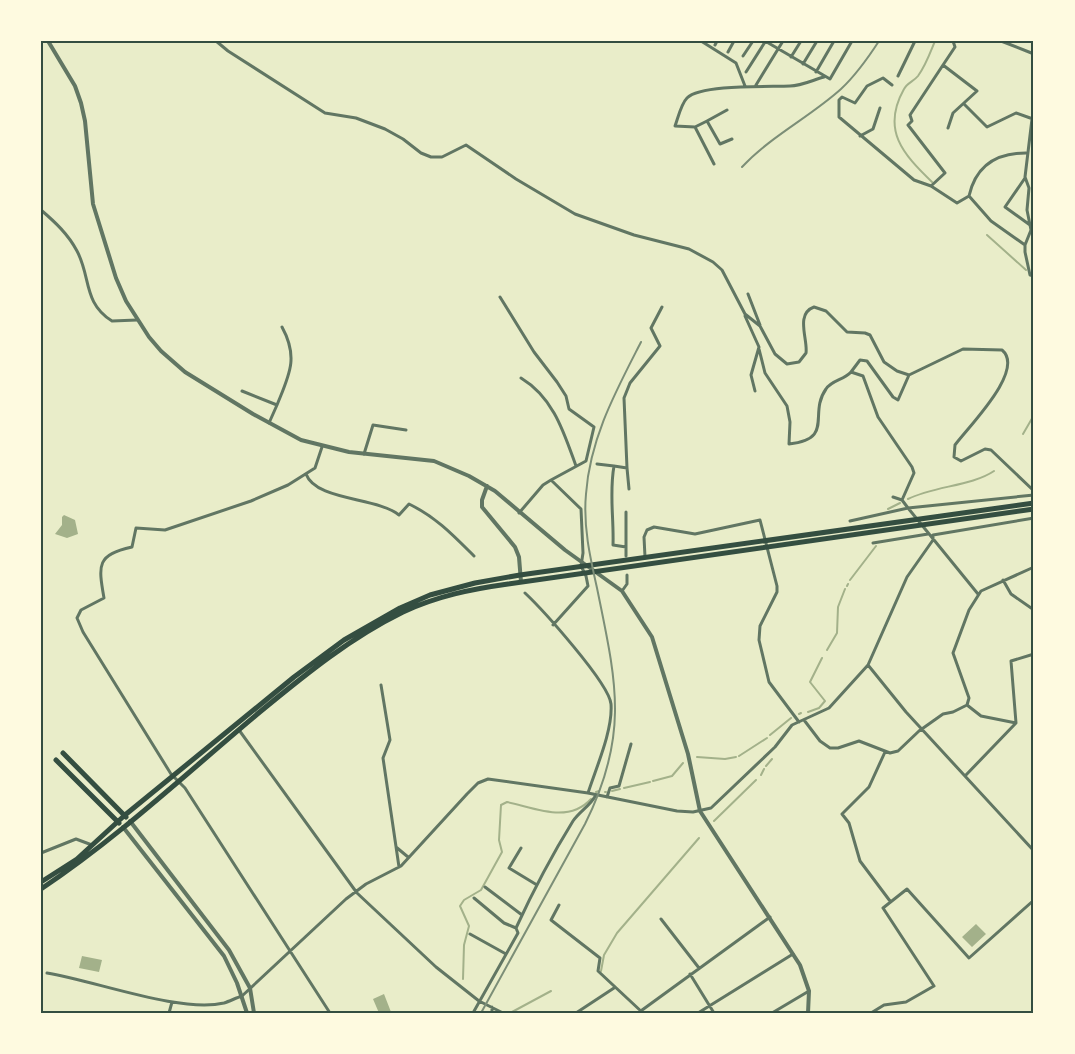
<svg xmlns="http://www.w3.org/2000/svg" width="1075" height="1054" font-family="Commissioner,sans-serif">
	<rect width="100%" height="100%" fill="#e9edc9"/>
	<path fill="#a3b18a" d="M64 515 75 520 78 534 67 538 55 534 62 525V517Z
		M976 924 986 934 972 947 962 937Z
		M82 956 102 960 99 972 79 968Z
		M384 994 391 1012 390 1013H379L373 999Z"/>
	<g fill="none" stroke-linecap="round" stroke-linejoin="round">
		<path stroke="#a3b18a" stroke-width="2" d="M932 182C903 154 881 130 904 89 907 83 914 81 918 76 926 65 930 53 935 41
			M987 235 1026 270
			M1023 434 1034 415
			M908 499C934 486 972 486 994 471
			M888 509 900 503
			M850 580 876 546
			M847 586 848 584
			M827 650 837 633 838 607 845 589
			M808 712 819 708 825 701 810 682 822 658
			M799 714 801 713
			M770 735 791 718
			M739 756 767 738
			M697 757 725 759 736 757
			M766 766 772 759
			M761 775 764 769
			M653 781 672 776 683 763
			M624 788 650 782
			M612 791 620 789
			M596 792 599 791
			M605 792H606
			M714 821 756 780
			M601 971 604 955 617 933 699 838
			M463 979 464 945 469 926 460 906 464 900 481 890 502 852 499 840 501 805 507 802C535 808 568 824 591 799
			M512 1012 551 991"/>
		<path stroke="#617663" stroke-width="3" d="M216 41 228 51 325 113 356 118 385 129 403 139 421 153 431 157H442L466 145 516 179 575 214 634 235 689 249 713 262 722 270 745 314 760 326 775 354 787 364 799 362 806 353C808 339 795 314 814 307L826 311 847 332 865 333 870 335 884 362 897 371 909 375 963 349 1002 350C1026 370 968 427 955 445L954 457 961 461 985 449 991 450 1034 491
			M701 41 736 63 745 86
			M765 41 830 79 852 41
			M1001 41 1034 54
			M715 45 717 41
			M728 52 734 41
			M743 56 753 41
			M791 57 801 41
			M803 64 817 41
			M746 72 765 42
			M816 72 834 41
			M898 76 915 41
			M756 85 783 41
			M892 85 883 78 867 86 855 103 842 97 839 100V117L914 180 931 186 957 203 969 196C976 165 997 153 1026 153
			M964 104 987 127 1016 113 1033 119
			M1032 119 1025 177 1029 188 1027 210 1031 230 1025 245V252L1030 275 1034 276
			M707 121 727 110
			M695 127 707 121 720 144 732 139
			M948 128 953 113 977 91 943 65 955 47 953 41
			M860 136 873 129 880 108
			M714 164 695 127 675 126C678 118 681 104 687 98 701 84 770 87 790 86 801 86 813 80 824 77
			M1025 178 1005 207 1030 225
			M931 186 945 173 908 125 912 121 910 115 943 65
			M969 196 991 221 1025 245
			M41 210C55 222 68 234 77 251 91 277 83 303 112 321L137 320
			M748 294 760 325
			M500 297 534 352 557 382 566 396 569 409 594 427 586 461 551 480 581 509 583 553 581 566 586 576 588 586 553 625
			M745 316 759 347 751 375 755 391
			M759 349 765 373 787 406 790 422 789 444C835 439 808 414 826 389 832 380 844 380 851 372
			M521 378C554 398 564 433 576 466
			M242 391 277 405 269 423
			M277 405C289 375 299 358 282 327
			M322 447 315 468 288 485 251 501 165 530 136 528 132 547C97 555 98 564 104 598L81 610 77 618 83 632 171 774 185 788 330 1013
			M364 454 373 425 406 430
			M597 464 614 466C609 493 614 518 613 545L626 547
			M614 466 627 468 629 489
			M627 468 624 398 630 383 660 346 651 328 662 307
			M306 474C316 501 377 497 399 515L409 504C436 517 453 535 474 556
			M893 497 902 500
			M626 512V556
			M519 513 543 485 551 480
			M850 521 908 508 902 500 914 473 912 467 878 417 863 376 851 372 860 360 867 361 893 397 898 400 909 375
			M873 543 928 534
			M645 557 644 537 647 530 654 527 695 534 760 520 777 586V592L760 626 759 640 769 682 799 722
			M1003 580 1011 594 1034 610
			M622 591 627 584V575
			M525 593C542 609 609 683 611 704 613 730 596 768 588 793
			M978 594 908 508 1034 495
			M868 665 906 712 1034 851
			M381 685 390 740 383 758 399 867
			M967 705 981 716 1016 723
			M804 720 820 741 830 748H838L859 741 890 753 898 751 919 731 943 714 953 712 967 705 969 698 953 653 969 610 981 591 1034 567
			M239 730 357 893 436 967 479 1001 503 1013
			M885 752 869 787 842 814 849 823 860 861 890 901
			M965 776 1016 723 1011 661 1034 654
			M607 797 610 788 619 786 631 744
			M396 847 408 857
			M521 848 509 868 537 885
			M41 853 76 839 92 845
			M485 887 522 915
			M474 898 504 923 516 928
			M559 905 551 920 600 958 598 971 643 1013
			M661 919 699 968
			M470 934 506 954
			M47 973C96 981 179 1013 224 1003 230 1001 236 998 242 996L346 899 366 884 401 866 467 794 478 783 488 779 588 793 677 811 693 812 711 808 775 747 792 725 829 708 868 665 907 577 933 540V535L1034 518
			M690 974 714 1013
			M169 1013 172 1002
			M473 1013 518 933 516 928C533 891 552 855 573 821 580 811 590 806 596 795
			M492 1013V1007
			M576 1013 614 988
			M638 1013 770 917
			M698 1013 793 954
			M772 1013 809 991
			M871 1013 884 1005 906 1002 934 986 883 908 907 889 969 958 1034 900"/>
		<path stroke="#617663" stroke-width="4" d="M48 41 75 86 81 103 85 121 93 204 116 278 126 301 149 337 161 351 185 372 253 414 301 440 349 452 434 461 469 476 495 491 565 550 622 591 652 637 688 754 700 811 800 965 809 991 808 1013
			M487 486 482 500V507L515 547 519 557 521 582
			M130 821 229 950 250 988 254 1013
			M123 827 224 956 237 983 247 1013"/>
		<path stroke="#344e41" stroke-width="5" d="M63 753 126 817
			M56 760 119 823
			M41 882 77 859 125 815 294 677 344 640 400 608 430 595 475 583 520 575 1034 503
			M41 889C119 837 189 771 261 711 306 674 350 638 403 612 437 596 472 589 508 584L1034 509"/>
		<path stroke="#7c8e77" stroke-width="2" d="M742 167C771 136 810 117 841 89 856 75 868 58 879 41
			M481 1013 585 824C630 734 616 681 597 588 590 557 583 526 586 494 590 438 616 391 641 342"/>
	</g>
	<rect width="1075" height="1054" fill="none" stroke="#fefae0" stroke-width="85"/>
	<rect x="42" y="42" width="990" height="970" fill="none" stroke="#344e41" stroke-width="2"/>
</svg>
